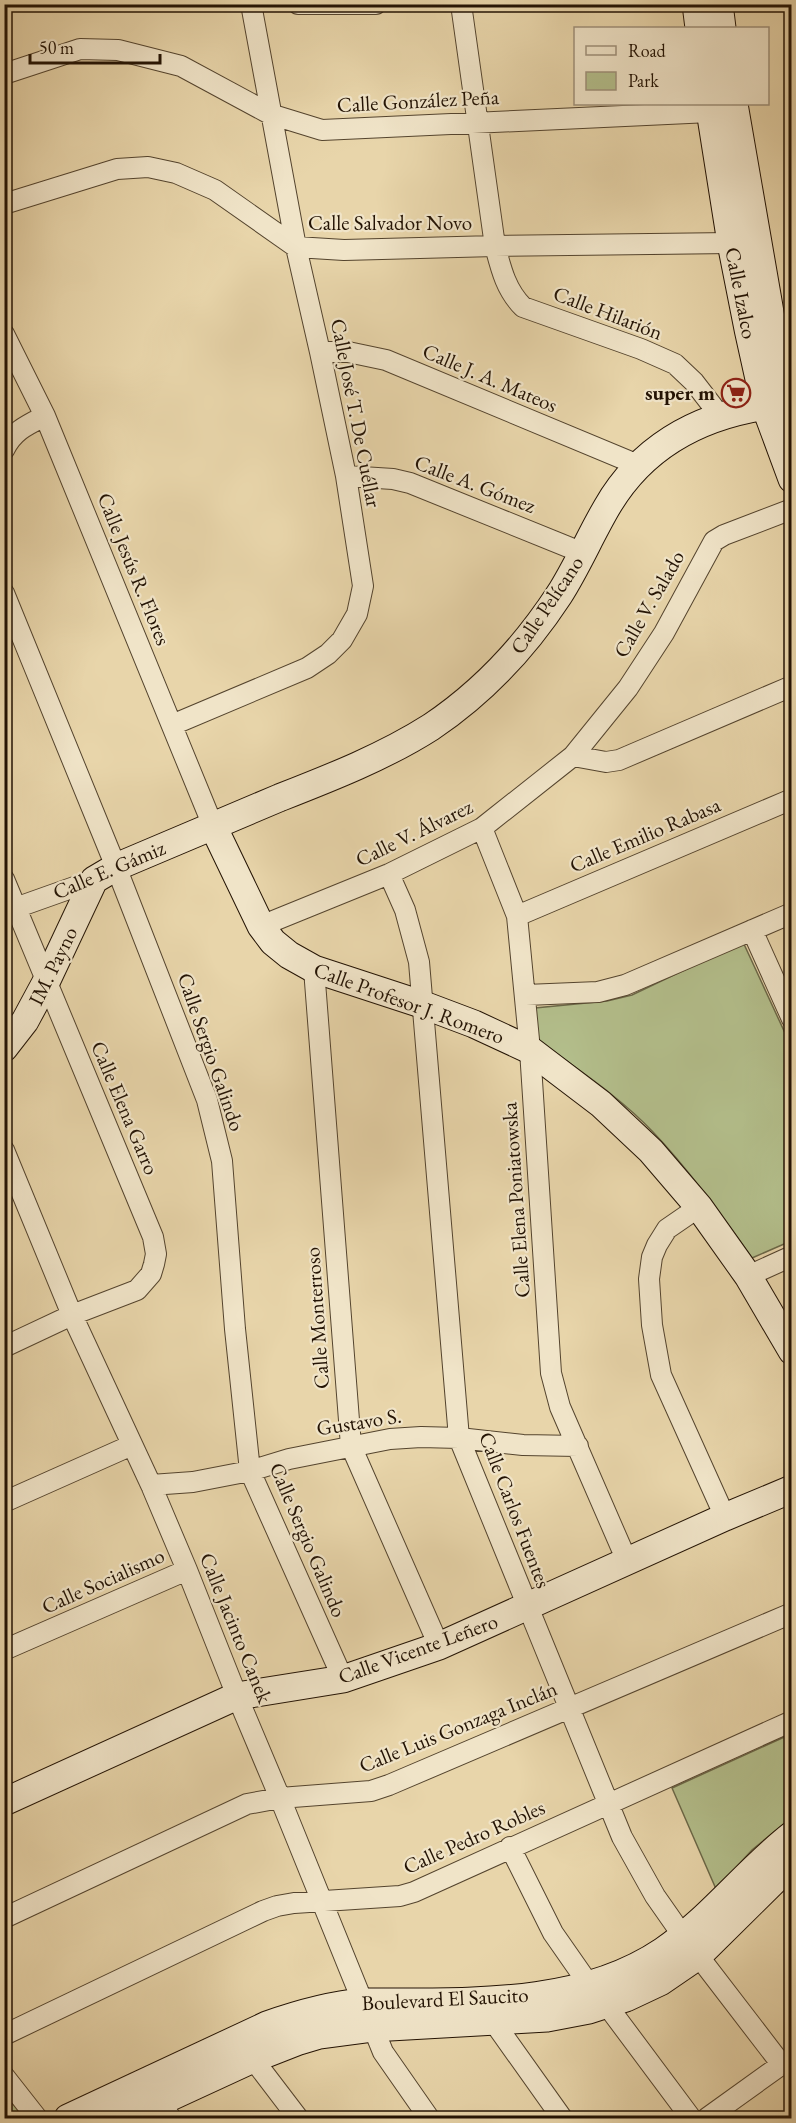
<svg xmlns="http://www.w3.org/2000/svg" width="796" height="2123" font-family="'EB Garamond',serif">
	<rect width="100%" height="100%" fill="#e8d5aa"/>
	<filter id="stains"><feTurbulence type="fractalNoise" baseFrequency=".00333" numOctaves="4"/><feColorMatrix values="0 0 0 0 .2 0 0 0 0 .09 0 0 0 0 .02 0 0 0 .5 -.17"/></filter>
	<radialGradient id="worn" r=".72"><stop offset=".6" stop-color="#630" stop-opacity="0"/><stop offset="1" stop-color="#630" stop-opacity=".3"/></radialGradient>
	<path fill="#b3be8b" stroke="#6b6848" stroke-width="1.5" d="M743 942 791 1046V1241L752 1258C721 1215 690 1171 653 1132 620 1097 578 1070 539 1041L535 1008 607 1001 632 995Z
		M791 1734V1818L752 1850 716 1889 672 1788Z
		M5 2087 29 2118H5Z"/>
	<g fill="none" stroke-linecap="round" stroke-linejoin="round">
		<g stroke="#54442e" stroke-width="22">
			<path id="street" d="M298 4H376
				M461 4 495 246C501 269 506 290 523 307L641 349 675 364 694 382 721 417
				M4 74 80 49 118 50 181 66 270 114 322 130 710 112
				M4 204 117 169 148 167 176 173 215 190 296 247 344 250 495 246 731 243
				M4 334 45 416 213 826
				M320 352H348L386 360 638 465
				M4 450C13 431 27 425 45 416
				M346 476 393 479 410 483 583 553
				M4 593 116 867 207 1100 222 1161 235 1329 250 1471 343 1679
				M172 725 307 668 328 654 342 640 357 614 363 586 346 476 320 352 296 247 251 4
				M573 756 606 762 619 760 792 686
				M482 828 517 916 530 1050 551 1373 560 1407 627 1561
				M389 874 405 910 419 962 459 1438 622 1837 655 1896 683 1936 782 2065
				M4 879 153 1237 156 1254 154 1264 151 1274 137 1290 72 1315 4 1347
				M4 912 94 880
				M517 916 792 799
				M261 926 389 874 482 828 573 756 628 688 664 633 714 541 724 535 792 509
				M752 930 792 1019
				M314 969 351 1446 439 1646
				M526 995 598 992 625 985 792 913
				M4 1150 72 1315 151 1485 187 1570 237 1696 280 1798 383 2052 429 2118
				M699 1207 667 1229 657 1245 652 1257 649 1279 652 1325 661 1375 725 1517
				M748 1276 792 1256
				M151 1485 193 1482 250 1471 289 1459 390 1439 421 1437 459 1438 523 1445 578 1446
				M4 1502 132 1445
				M4 1650 187 1570
				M510 1847 553 1933 590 1986
				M4 1918 247 1804 280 1798 371 1791 389 1785 792 1613
				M606 2004 691 2118
				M493 2021 562 2118
				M4 2035 263 1911 277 1906 294 1903 400 1896 414 1892 792 1721
				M253 2059 298 2118
				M4 2076 37 2118
				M159 2102 171 2118
				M707 2118 792 2057"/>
		</g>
		<g stroke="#231304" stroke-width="29">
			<path id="secondary" d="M696 4 699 28
				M719 4 722 28
				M709 104 731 243 748 329 765 406 792 479
				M734 104 776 347 792 409
				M213 826 261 926 273 942 289 955 314 969 421 1004 474 1024 530 1050 601 1104 651 1151 699 1207 748 1276 792 1351
				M4 1048 25 1021 46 982 94 880 116 867C171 844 225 821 279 798 330 778 384 757 431 727 483 692 525 647 559 595 577 567 590 536 607 507 647 438 714 409 792 403
				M4 1802 237 1696 343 1679 439 1646 725 1517 792 1489
				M68 2118 267 2025C298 2014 330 2005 363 2002 463 2001 577 2009 663 1951 710 1919 747 1870 792 1835
				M125 2118 253 2059 299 2041 319 2035 372 2028 547 2018 589 2010 626 1998 660 1982 698 1956 792 1863"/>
		</g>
		<use href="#street" stroke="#f0e4c8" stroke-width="20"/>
		<use href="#secondary" stroke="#f0e4c8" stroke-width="27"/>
	</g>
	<defs>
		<g id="supermarket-ring" transform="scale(1.5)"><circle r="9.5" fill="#f0e4c8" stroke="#8f2418" stroke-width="1.5"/><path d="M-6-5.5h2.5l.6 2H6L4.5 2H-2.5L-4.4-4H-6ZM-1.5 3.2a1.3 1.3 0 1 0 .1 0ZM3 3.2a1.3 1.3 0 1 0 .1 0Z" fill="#8f2418"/></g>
	</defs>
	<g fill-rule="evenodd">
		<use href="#supermarket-ring" x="736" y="393"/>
	</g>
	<g text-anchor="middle" stroke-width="4.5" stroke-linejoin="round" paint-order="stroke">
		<g font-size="21" fill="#231304" stroke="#f0e4c8">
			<text transform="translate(418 101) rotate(-3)" y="7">Calle González Peña</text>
			<text x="390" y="230">Calle Salvador Novo</text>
			<text transform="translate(741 293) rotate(79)" y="7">Calle Izalco</text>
			<text transform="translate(608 313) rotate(21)" y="7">Calle Hilarión</text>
			<text transform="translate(490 378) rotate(23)" y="7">Calle J. A. Mateos</text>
			<text transform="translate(356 413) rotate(79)" y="7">Calle José T. De Cuéllar</text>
			<text transform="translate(475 484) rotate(21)" y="7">Calle A. Gómez</text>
			<text transform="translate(134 569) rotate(68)" y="7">Calle Jesús R. Flores</text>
			<text transform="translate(649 604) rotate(-60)" y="7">Calle V. Salado</text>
			<text transform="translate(547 605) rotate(-56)" y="7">Calle Pelícano</text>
			<text transform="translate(414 833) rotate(-26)" y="7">Calle V. Álvarez</text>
			<text transform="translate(645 835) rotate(-23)" y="7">Calle Emilio Rabasa</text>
			<text transform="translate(109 870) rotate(-23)" y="7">Calle E. Gámiz</text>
			<text transform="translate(53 966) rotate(-64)" y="7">IM. Payno</text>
			<text transform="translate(409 1003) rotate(20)" y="7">Calle Profesor J. Romero</text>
			<text transform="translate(211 1052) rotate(71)" y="7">Calle Sergio Galindo</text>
			<text transform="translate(125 1108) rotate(67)" y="7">Calle Elena Garro</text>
			<text transform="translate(516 1200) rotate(-94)" y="7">Calle Elena Poniatowska</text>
			<text transform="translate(317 1318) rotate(-94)" y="7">Calle Monterroso</text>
			<text transform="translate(359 1422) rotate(-9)" y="7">Gustavo S.</text>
			<text transform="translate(515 1510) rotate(69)" y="7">Calle Carlos Fuentes</text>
			<text transform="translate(308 1540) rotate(67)" y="7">Calle Sergio Galindo</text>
			<text transform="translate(103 1581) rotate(-24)" y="7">Calle Socialismo</text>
			<text transform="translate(236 1628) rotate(68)" y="7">Calle Jacinto Canek</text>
			<text transform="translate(418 1649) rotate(-20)" y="7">Calle Vicente Leñero</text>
			<text transform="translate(458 1727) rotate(-22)" y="7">Calle Luis Gonzaga Inclán</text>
			<text transform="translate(474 1837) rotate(-24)" y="7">Calle Pedro Robles</text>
			<text transform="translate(445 1999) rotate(-3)" y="7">Boulevard El Saucito</text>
		</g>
		<g font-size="21" font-weight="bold" fill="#231304" stroke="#f0e4c8" text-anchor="end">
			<text x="715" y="400">super m</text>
		</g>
	</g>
	<rect width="796" height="2123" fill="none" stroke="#e8d5aa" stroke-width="24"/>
	<rect x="6" y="6" width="784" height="2111" fill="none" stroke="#231304" stroke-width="3"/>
	<rect x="12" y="12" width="772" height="2099" fill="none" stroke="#231304" stroke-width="1.5"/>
	<rect x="574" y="27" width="195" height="78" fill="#f0e4c8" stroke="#9e907a" stroke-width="1.5"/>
	<rect x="586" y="46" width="30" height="9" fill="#f0e4c8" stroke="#9e907a" stroke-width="1.5"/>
	<text x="628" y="57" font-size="18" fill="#231304">Road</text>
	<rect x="586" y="72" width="30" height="18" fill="#b3be8b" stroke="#9e907a" stroke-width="1.5"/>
	<text x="628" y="87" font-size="18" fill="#231304">Park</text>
	<path d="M30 54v9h130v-9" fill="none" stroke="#231304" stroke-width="3"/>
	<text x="39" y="54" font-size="18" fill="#231304" stroke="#f0e4c8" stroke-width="4.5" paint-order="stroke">50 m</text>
	<rect width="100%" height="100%" filter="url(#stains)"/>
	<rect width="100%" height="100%" fill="url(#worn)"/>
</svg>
